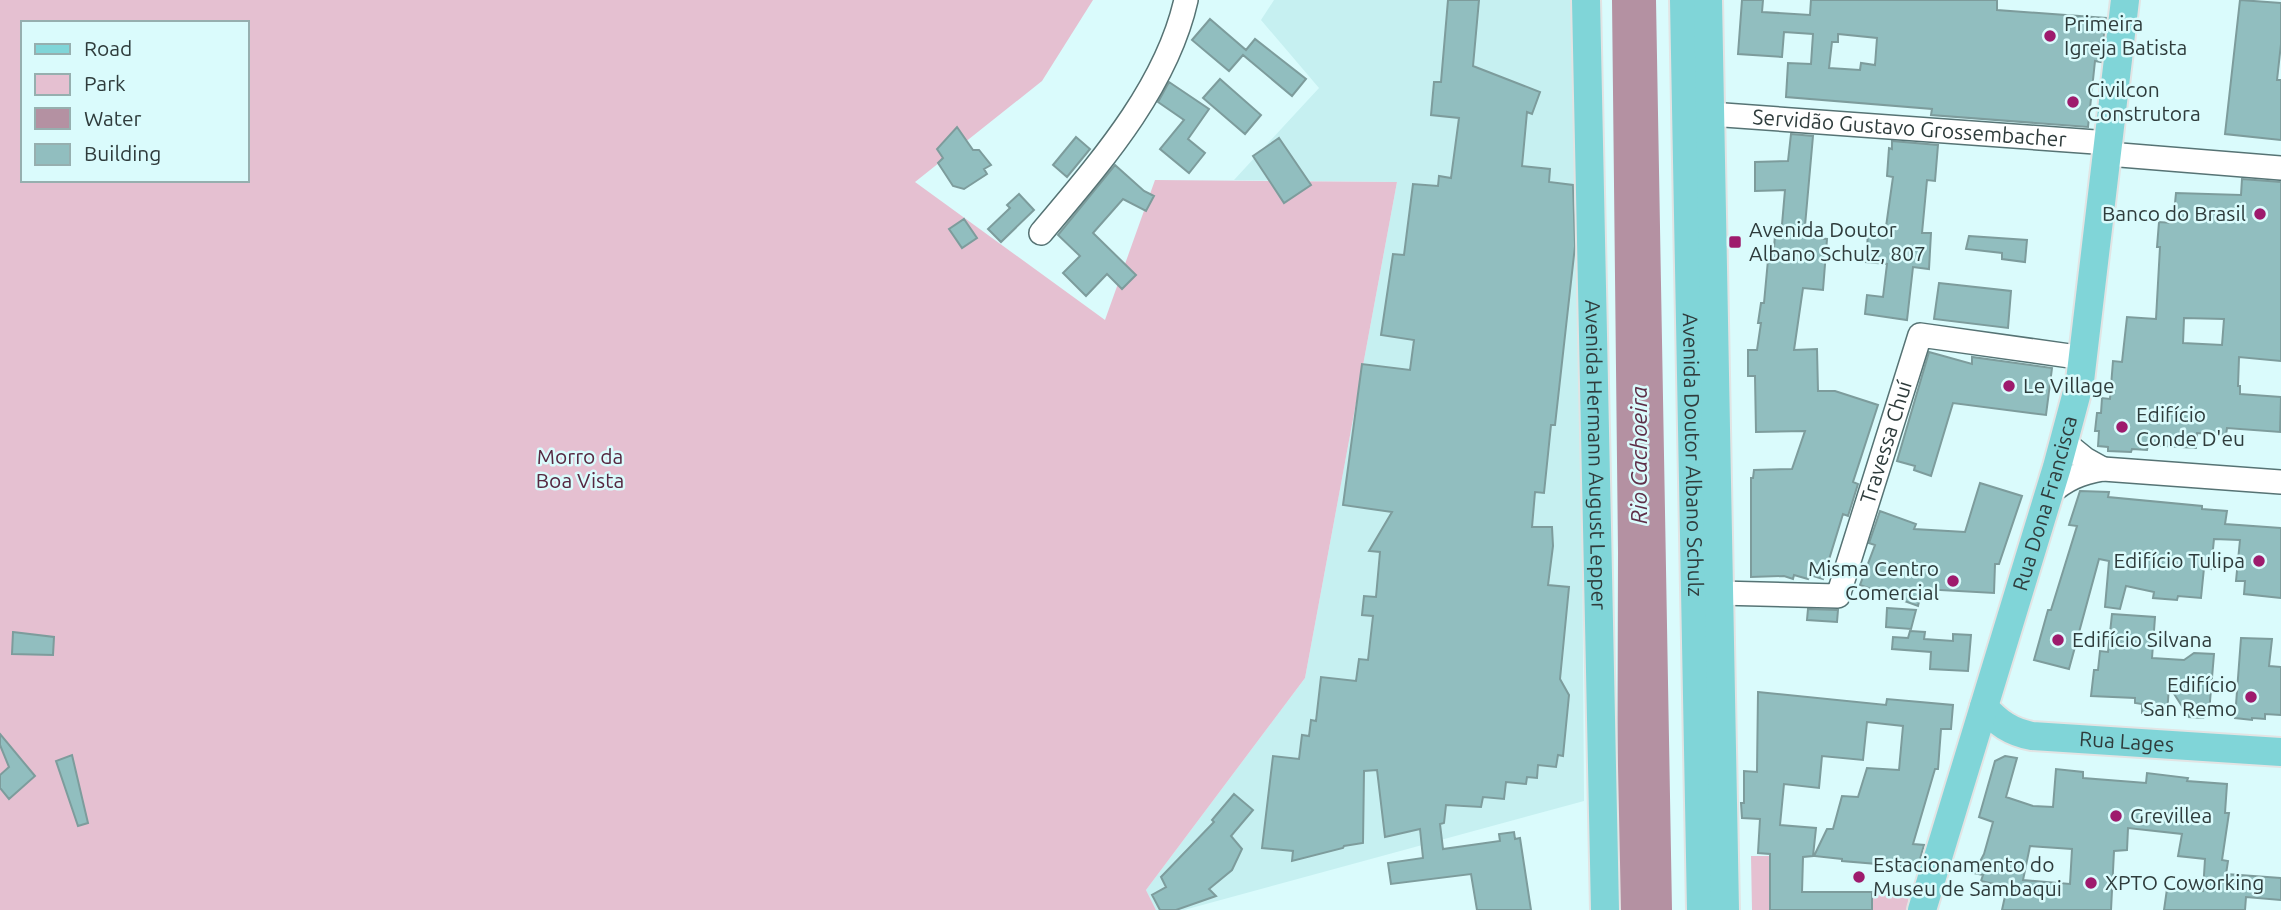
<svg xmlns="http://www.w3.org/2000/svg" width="2281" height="910" font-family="Ubuntu,sans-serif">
	<rect width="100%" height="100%" fill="#dafbfc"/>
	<path fill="#c6f0f1" d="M1274 0H1572L1579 76 1584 801 1184 910H1156L1146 890 1305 678 1397 182 1234 180 1319 88 1261 20Z"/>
	<path fill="#e5c0d1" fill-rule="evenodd" d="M0 0H1093L1042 81 915 182 1105 320 1155 180 1397 182 1305 678 1146 890 1156 910H0ZM23 23H247V180H23Z
		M1751 856H1770V910H1752Z
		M1874 887 1910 888 1907 910H1872Z"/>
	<path fill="#b491a2" d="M1612 0H1656L1672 910H1617L1618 552Z"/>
	<path fill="#91bebf" stroke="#7d9c9c" stroke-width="2" fill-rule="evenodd" d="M1448 0H1479L1473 66 1540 92 1532 114 1527 112 1522 166 1550 169 1549 182 1573 185 1575 246 1555 425H1551L1544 493 1535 492 1532 527H1552L1553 546 1548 585 1569 587 1560 679 1569 695 1563 756 1558 755 1556 767 1538 765 1537 778 1527 777 1526 784 1506 782 1504 799 1483 797 1481 807 1446 805 1444 823 1440 824 1443 849 1500 841 1499 834 1514 832 1515 839 1520 838 1531 910H1477L1471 874 1391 884 1388 863 1423 858 1420 829 1385 837 1377 770 1364 771 1363 843 1344 846 1343 848 1292 861 1293 851 1262 848 1273 756 1299 759 1302 735 1309 736 1311 720 1316 721 1321 677 1356 681 1359 659 1368 660 1373 616 1362 615 1364 596 1376 597 1380 552 1369 551 1392 512 1343 505 1362 364 1410 370 1414 340 1381 335 1393 254 1404 255 1413 184 1438 186 1439 176 1451 178 1459 118 1431 115 1434 82H1441Z
		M1742 0H1763L1762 12 1810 15 1811 0H1997V10L2106 18 2101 62 2095 61 2088 127 1931 115 1932 109 1786 97 1788 63 1811 64 1813 34 1784 32 1782 57 1738 54ZM1838 34 1877 38 1875 65 1861 63 1860 70 1829 68 1832 42H1838Z
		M2240 0 2281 3V44L2277 80H2281V140L2225 134Z
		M1210 19 1246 50 1255 39 1306 79 1292 96 1243 55 1229 71 1192 40Z
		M1220 79 1261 115 1245 134 1203 98Z
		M1169 82 1209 109 1188 139 1205 153 1189 173 1160 149 1184 120 1158 102Z
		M957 127 973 150H979L991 165 984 169 987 174 964 189 953 186 938 163 943 158 937 149Z
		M1791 134 1813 136 1804 237 1827 239 1823 290 1803 288 1794 350 1817 349 1818 391H1835L1878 405 1853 482 1858 484 1848 516 1843 514 1823 579 1810 575 1808 579 1794 575 1793 579 1784 576 1751 577V478H1753L1754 470 1792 469 1805 431 1756 432 1755 376H1748V350H1757L1761 323H1758L1761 303H1764L1768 260H1771L1772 248H1774L1775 235 1781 236 1785 190 1755 191V162L1788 161Z
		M1076 137 1090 149 1067 177 1053 165Z
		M1279 138 1311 185 1284 203 1253 156Z
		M1892 141 1938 145 1935 181 1927 180 1922 233H1931L1929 269 1913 267 1907 320 1865 314 1867 295 1883 297 1887 264 1866 262 1868 233 1885 234 1893 177 1887 176 1889 148 1892 149Z
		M1115 165 1144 191 1154 196 1146 211 1123 199 1093 233 1136 275 1122 289 1107 274 1086 296 1063 273 1080 256 1058 235Z
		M2242 179 2281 182V361L2239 357 2238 386H2240V394L2281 397 2280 432 2227 428 2226 435 2197 433 2196 448 2148 445 2147 450 2132 449 2131 452 2108 451V447L2098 446 2099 431H2095L2097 413H2101L2102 398 2110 399 2113 361 2122 362 2127 317 2156 319 2160 247H2157L2159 222 2173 223 2176 193 2241 195ZM2184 318 2224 319 2222 345 2183 343Z
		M1019 194 1034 210 1001 242 988 229 1010 208 1007 205Z
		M964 219 977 238 962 248 949 229Z
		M1969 236 2027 240 2025 262 2002 259V253L1966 249Z
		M1939 283 2011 291 2008 328 1934 319Z
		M1929 352 1972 364V357L2052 368 2046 415 1953 403 1931 476 1914 470 1915 466 1897 461Z
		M1980 483 2022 496 1999 564H1995L1994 593 1922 589 1918 606 1860 585 1875 545 1869 543 1880 511 1916 524 1914 529 1965 532Z
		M2080 491 2109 492 2108 497 2202 506V509L2227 511 2225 524 2281 528V598L2244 594 2245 581H2236L2240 540 2214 539 2211 569 2204 568 2201 598 2178 596 2177 600 2153 598 2154 592 2126 586 2120 609 2105 607 2109 561 2099 559 2069 669 2034 660 2048 610H2051L2077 526 2069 525Z
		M1887 608 1916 610 1911 629 1886 627Z
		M1808 609 1838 610 1837 622 1807 620Z
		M2112 614 2155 617 2152 658 2184 660 2194 653 2214 654 2209 713 2203 718 2189 717 2169 686 2167 715 2142 713V704L2135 703V698L2091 696 2094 670H2098L2100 651 2108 652Z
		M1910 631 1925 632 1924 639 1953 641V634L1971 635 1968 671 1930 669 1931 652 1892 649 1893 637 1908 638Z
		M13 632 54 637 53 655 12 654Z
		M2241 638 2272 639 2269 666 2281 667V715L2265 714V719L2252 718V720L2235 718Z
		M1758 692 1886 705 1887 699 1953 705 1951 729H1941L1938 769H1935L1913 844 1924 845 1918 866 1913 867 1842 861V859L1814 856 1827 829H1833L1842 796 1858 797 1867 768 1899 770 1903 726 1867 722 1863 760 1822 756 1819 788 1784 784 1780 825 1816 828 1813 856 1803 857 1802 892H1872V910H1770V854L1758 853 1760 819 1742 818 1741 803H1744V771L1757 772Z
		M0 734 35 776 9 799 0 788V775L9 767 0 745Z
		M72 755 88 823 78 826 56 761Z
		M2005 756 2017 758 2006 797 2033 806 2053 807 2056 769 2083 772V778L2146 783 2147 773 2188 778 2187 781 2227 784 2225 813H2229L2222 860 2228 861 2226 874 2281 878V900L2246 897 2245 910H2164L2167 889 2203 891 2205 859 2178 856 2182 834 2128 828 2127 850 2114 851 2111 910H2002L2007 887 1981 881 1983 875 1974 873 1984 854 1993 822 1979 817 1995 761ZM2030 846 2072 849 2070 884 2023 880Z
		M1234 794 1253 810 1231 836 1242 849 1232 870 1209 889 1216 896 1176 910H1160L1152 895 1166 887 1161 877 1214 822 1212 820Z"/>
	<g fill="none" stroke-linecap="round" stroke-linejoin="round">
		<g stroke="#567374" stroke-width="26">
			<g id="minor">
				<path id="s1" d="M1710 114 2109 143"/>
				<path d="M2108 154 2281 168"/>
				<path d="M1041 233C1098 165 1166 89 1186 0"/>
				<path d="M2064 442 2085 459 2103 469"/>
				<path d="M2049 494C2066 479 2080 473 2103 469L2281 482"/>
				<path id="s2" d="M1719 593 1838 596 1920 335 2084 358"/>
			</g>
		</g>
		<g stroke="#e2e4e4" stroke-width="32">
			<g id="major">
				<path id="s3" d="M1586 0 1605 910"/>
				<path id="s4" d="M1684 0 1701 910"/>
				<path d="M1708 0 1725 910"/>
				<path id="s5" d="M1984 707C1998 723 2011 732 2032 736L2281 752"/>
				<path id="s6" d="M1922 910 2057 467 2080 381 2125 0"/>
			</g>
		</g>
		<use href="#minor" stroke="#fff" stroke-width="23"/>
		<use href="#major" stroke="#80d5d8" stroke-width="28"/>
	</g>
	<g fill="#9e1b6d" stroke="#dafbfc" stroke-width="2.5">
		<circle cx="2050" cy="36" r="7"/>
		<circle cx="2073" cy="102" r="7"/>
		<circle cx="2260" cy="214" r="7"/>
		<rect x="1728" y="235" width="14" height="14" rx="3.5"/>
		<circle cx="2009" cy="386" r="7"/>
		<circle cx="2122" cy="427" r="7"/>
		<circle cx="2259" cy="561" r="7"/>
		<circle cx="1953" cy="581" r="7"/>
		<circle cx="2058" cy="640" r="7"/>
		<circle cx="2251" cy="697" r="7"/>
		<circle cx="2116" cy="816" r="7"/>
		<circle cx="1859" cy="877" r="7"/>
		<circle cx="2091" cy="883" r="7"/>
	</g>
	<g text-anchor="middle" stroke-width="5" stroke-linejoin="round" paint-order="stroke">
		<g font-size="21" fill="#2f3c3c" stroke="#dafbfc" text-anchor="start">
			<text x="2064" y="31">Primeira<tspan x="2064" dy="24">Igreja Batista</tspan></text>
			<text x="2087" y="97">Civilcon<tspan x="2087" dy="24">Construtora</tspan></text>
			<text x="2246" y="221" text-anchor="end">Banco do Brasil</text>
			<text x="1749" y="237">Avenida Doutor<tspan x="1749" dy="24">Albano Schulz, 807</tspan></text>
			<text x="2023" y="393">Le Village</text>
			<text x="2136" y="422">Edifício<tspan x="2136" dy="24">Conde D'eu</tspan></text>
			<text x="2245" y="568" text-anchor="end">Edifício Tulipa</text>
			<text x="1939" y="576" text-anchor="end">Misma Centro<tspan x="1939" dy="24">Comercial</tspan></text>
			<text x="2072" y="647">Edifício Silvana</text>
			<text x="2237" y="692" text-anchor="end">Edifício<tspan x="2237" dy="24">San Remo</tspan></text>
			<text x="2130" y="823">Grevillea</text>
			<text x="1873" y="872">Estacionamento do<tspan x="1873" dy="24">Museu de Sambaqui</tspan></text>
			<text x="2105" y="890">XPTO Coworking</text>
		</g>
		<g font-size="21" fill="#2f3c3c" stroke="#dafbfc">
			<text dy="7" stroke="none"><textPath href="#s1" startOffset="200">Servidão Gustavo Grossembacher</textPath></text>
			<text dy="7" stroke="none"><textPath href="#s2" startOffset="280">Travessa Chuí</textPath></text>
			<text dy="7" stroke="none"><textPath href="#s3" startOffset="455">Avenida Hermann August Lepper</textPath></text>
			<text dy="7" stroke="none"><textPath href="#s4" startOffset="455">Avenida Doutor Albano Schulz</textPath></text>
			<text dy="7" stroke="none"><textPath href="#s6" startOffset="425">Rua Dona Francisca</textPath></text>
			<text dy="7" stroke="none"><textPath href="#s5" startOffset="152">Rua Lages</textPath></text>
		</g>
		<g font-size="21" fill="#562740" stroke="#dafbfc">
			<text x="580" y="464">Morro da<tspan x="580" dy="24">Boa Vista</tspan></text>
		</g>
		<g font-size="23" font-style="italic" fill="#5e2e47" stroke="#dafbfc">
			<text transform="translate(1639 455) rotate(-90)" y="8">Rio Cachoeira</text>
		</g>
	</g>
	<rect x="21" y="21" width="228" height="161" fill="#dafbfc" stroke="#96afaf" stroke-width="2"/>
	<rect x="35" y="44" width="35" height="10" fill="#80d5d8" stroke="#96afaf" stroke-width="2"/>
	<text x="84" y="56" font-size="21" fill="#2f3c3c">Road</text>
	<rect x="35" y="74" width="35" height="21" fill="#e5c0d1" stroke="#96afaf" stroke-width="2"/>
	<text x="84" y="91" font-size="21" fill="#2f3c3c">Park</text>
	<rect x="35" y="108" width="35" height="21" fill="#b491a2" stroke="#96afaf" stroke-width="2"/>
	<text x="84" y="126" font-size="21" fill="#2f3c3c">Water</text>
	<rect x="35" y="144" width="35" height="21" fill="#91bebf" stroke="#96afaf" stroke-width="2"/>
	<text x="84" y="161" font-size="21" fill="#2f3c3c">Building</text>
</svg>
